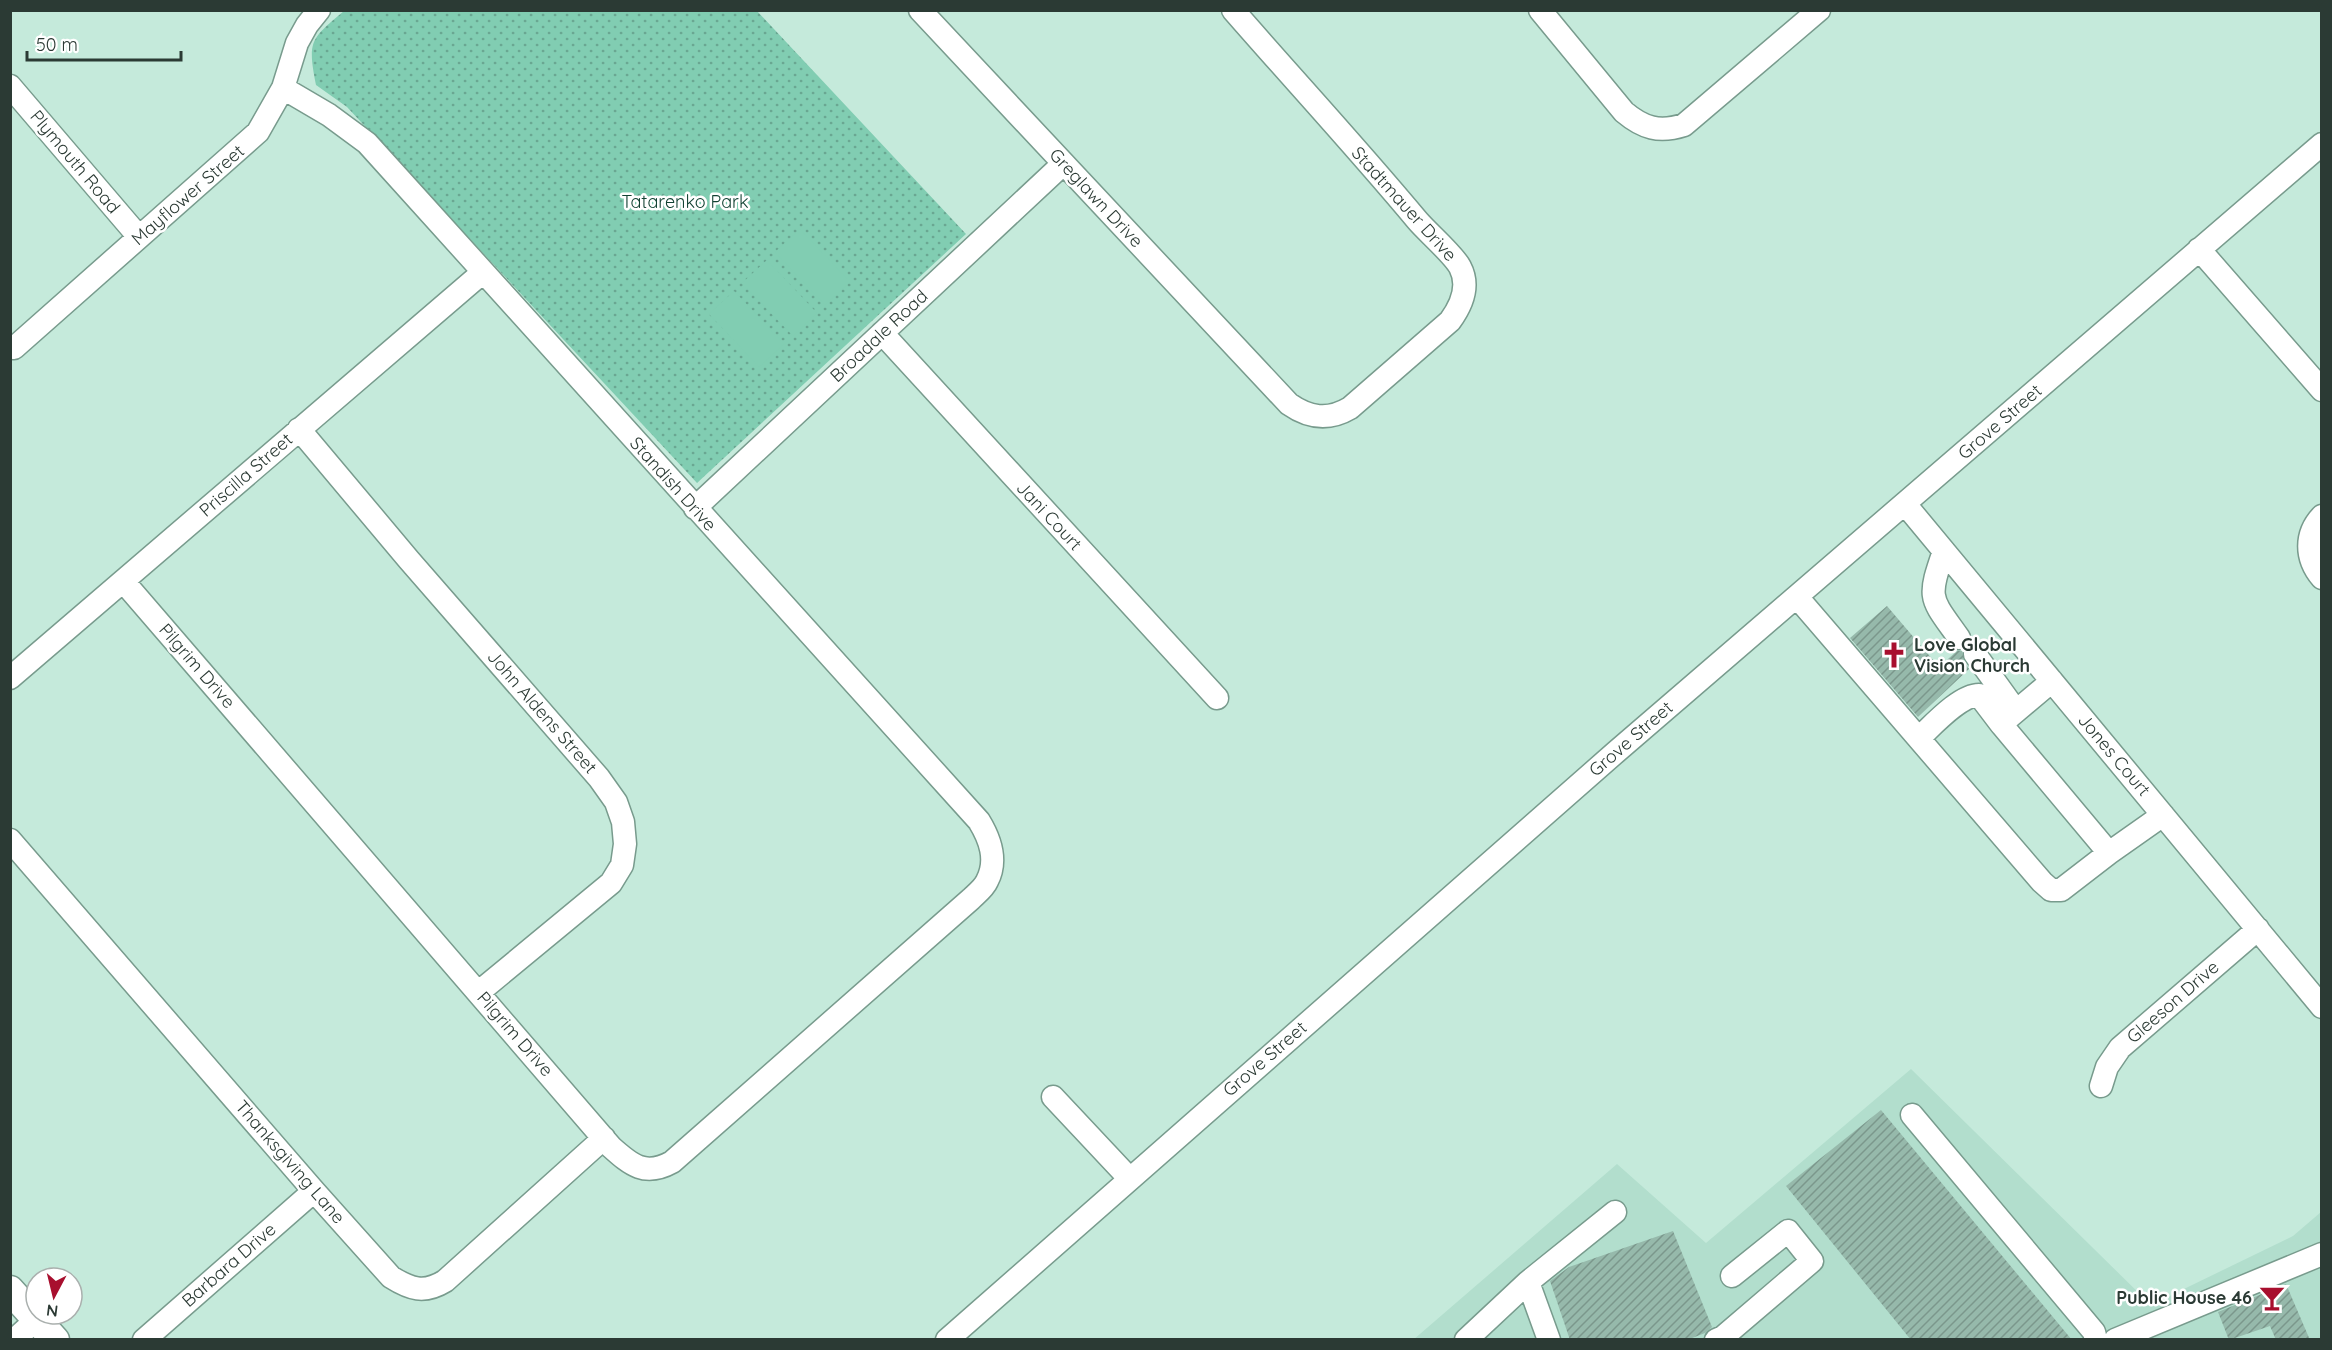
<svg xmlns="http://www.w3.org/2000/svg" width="2332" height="1350" font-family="Quicksand,sans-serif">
	<defs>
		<pattern id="park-dots" width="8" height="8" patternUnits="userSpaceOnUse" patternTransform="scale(1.5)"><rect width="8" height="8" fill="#81cdb2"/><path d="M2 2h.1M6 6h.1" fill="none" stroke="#6aa792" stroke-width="1.8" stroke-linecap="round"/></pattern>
		<pattern id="building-hatch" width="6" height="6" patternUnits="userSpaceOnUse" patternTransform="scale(1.5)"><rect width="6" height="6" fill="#96b9ab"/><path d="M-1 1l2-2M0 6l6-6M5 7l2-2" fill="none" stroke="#7b978c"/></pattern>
	</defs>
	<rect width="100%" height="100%" fill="#c5eadb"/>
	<path fill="#b2decd" d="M1911 1069 2151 1305 2293 1236 2321 1212V1339L1413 1340 1617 1164 1706 1243Z"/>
	<path fill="url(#park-dots)" d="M344 11H757L966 234 697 483 347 107 316 85C307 40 311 39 344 11Z"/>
	<path fill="#81cdb2" d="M800 229 850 282 825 305 775 252Z
		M767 260 817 313 793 336 742 283Z
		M734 291 784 344 759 367 709 314Z"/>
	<path fill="url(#building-hatch)" d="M1887 606 1939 667 1957 651H1962L1964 661 1969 669 1918 717 1850 638Z
		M1881 1110 2072 1340H1911L1786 1186Z
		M1673 1231 1712 1327 1705 1333 1687 1340H1570L1550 1281 1569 1267Z
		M2286 1284 2310 1340H2276L2270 1326 2229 1340 2218 1312Z"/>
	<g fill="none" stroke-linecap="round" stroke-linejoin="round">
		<g stroke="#789b8d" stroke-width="25">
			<path id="minor" d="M920 10 1289 404C1309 418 1328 421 1350 408L1450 321C1461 306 1470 286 1460 267 1454 255 1427 232 1417 220 1357 148 1294 80 1233 10
				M1540 10 1624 112C1643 128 1659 133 1684 125L1819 10
				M10 86 139 237
				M2199 249 2322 390
				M882 333 1217 698
				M10 347 14 348 258 132 283 88 297 43 307 25 319 10
				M299 429 409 560 599 778 616 802 623 822 625 844 622 865 611 883 479 992
				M1905 504 2322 1007
				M695 508 1063 164
				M2322 516C2305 534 2305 558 2322 578
				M1944 551C1927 600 1930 597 1959 638
				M123 581 611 1147C631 1165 645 1177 672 1162L971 899C976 894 984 888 987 881 998 860 990 839 979 821L367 143 329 115 283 88
				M1797 597 2042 882 2051 890H2061L2109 853
				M1975 654 2016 711
				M10 678 482 273
				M2052 681 2001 724 2109 853 2163 815
				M1919 738C1933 725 1960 695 1979 695L2001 724
				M10 840 314 1191 391 1277C410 1289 424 1294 445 1281L604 1138
				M2101 1086 2107 1067 2120 1048 2258 929
				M1053 1097 1129 1178
				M1912 1115 2094 1332 2096 1340
				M1528 1282 1549 1340
				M14 1340 37 1319
				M144 1340 314 1191
				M947 1340 1616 752 2322 144
				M1466 1340 1528 1282 1615 1212
				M1716 1340 1723 1337 1812 1261 1788 1231 1732 1276
				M2115 1340 2322 1254"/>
		</g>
		<g stroke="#789b8d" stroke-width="31">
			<path id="major" d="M10 1290 55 1340"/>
		</g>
		<use href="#minor" stroke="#fff" stroke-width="22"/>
		<use href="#major" stroke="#fff" stroke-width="28"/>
	</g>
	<defs>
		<g id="church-bare" transform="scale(2.07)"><path d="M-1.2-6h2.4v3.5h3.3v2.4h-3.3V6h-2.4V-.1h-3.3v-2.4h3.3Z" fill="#a80f2e" stroke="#fff" stroke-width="2.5" paint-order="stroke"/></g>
		<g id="bar-bare" transform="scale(2.07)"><path d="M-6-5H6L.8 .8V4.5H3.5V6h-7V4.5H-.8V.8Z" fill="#a80f2e" stroke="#fff" stroke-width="2.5" paint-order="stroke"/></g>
	</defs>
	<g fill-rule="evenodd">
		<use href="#church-bare" x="1894" y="655"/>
		<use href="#bar-bare" x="2272" y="1298"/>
	</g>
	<g text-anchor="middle" stroke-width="5" stroke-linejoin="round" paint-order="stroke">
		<g font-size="18" fill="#2b3a34" stroke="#fff">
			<text transform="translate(75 162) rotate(50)" y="6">Plymouth Road</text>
			<text transform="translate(188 195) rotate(-41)" y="6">Mayflower Street</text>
			<text transform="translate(1096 198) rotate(47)" y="6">Greglawn Drive</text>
			<text transform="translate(1404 204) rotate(48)" y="6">Stadtmauer Drive</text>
			<text transform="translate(879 336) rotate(-43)" y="6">Broadale Road</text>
			<text transform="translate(2000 422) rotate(-41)" y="6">Grove Street</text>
			<text transform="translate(246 475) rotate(-41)" y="6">Priscilla Street</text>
			<text transform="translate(673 484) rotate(48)" y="6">Standish Drive</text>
			<text transform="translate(1049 516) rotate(47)" y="6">Jani Court</text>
			<text transform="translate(197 666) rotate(49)" y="6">Pilgrim Drive</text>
			<text transform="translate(542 712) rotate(49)" y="6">John Aldens Street</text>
			<text transform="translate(1631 739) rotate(-41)" y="6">Grove Street</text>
			<text transform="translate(2114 755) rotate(50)" y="6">Jones Court</text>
			<text transform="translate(2173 1002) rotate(-41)" y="6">Gleeson Drive</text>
			<text transform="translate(515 1034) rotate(49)" y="6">Pilgrim Drive</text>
			<text transform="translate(1265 1059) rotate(-41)" y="6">Grove Street</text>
			<text transform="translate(290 1162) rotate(49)" y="6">Thanksgiving Lane</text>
			<text transform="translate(229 1265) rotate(-41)" y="6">Barbara Drive</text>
		</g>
		<g font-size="18" fill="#124233" stroke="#fff">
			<text x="685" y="208">Tatarenko Park</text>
		</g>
		<g font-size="18" font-weight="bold" fill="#2b3a34" stroke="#fff" text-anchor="start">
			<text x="1914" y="651">Love Global<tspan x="1914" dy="21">Vision Church</tspan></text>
			<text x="2252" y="1304" text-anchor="end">Public House 46</text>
		</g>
	</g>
	<rect width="2332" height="1350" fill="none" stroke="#2b3a34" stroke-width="24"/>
	<g transform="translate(54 1296) rotate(187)"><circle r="28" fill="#ffffff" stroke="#aab0ae" stroke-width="1.5"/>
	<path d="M0-4.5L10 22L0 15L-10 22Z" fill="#a80f2e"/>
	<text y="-9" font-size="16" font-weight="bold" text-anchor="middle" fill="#2b3a34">N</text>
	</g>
	<path d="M27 51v9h154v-9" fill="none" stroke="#2b3a34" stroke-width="3"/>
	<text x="36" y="51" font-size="18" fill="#2b3a34" stroke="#ffffff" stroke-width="4.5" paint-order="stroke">50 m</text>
</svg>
